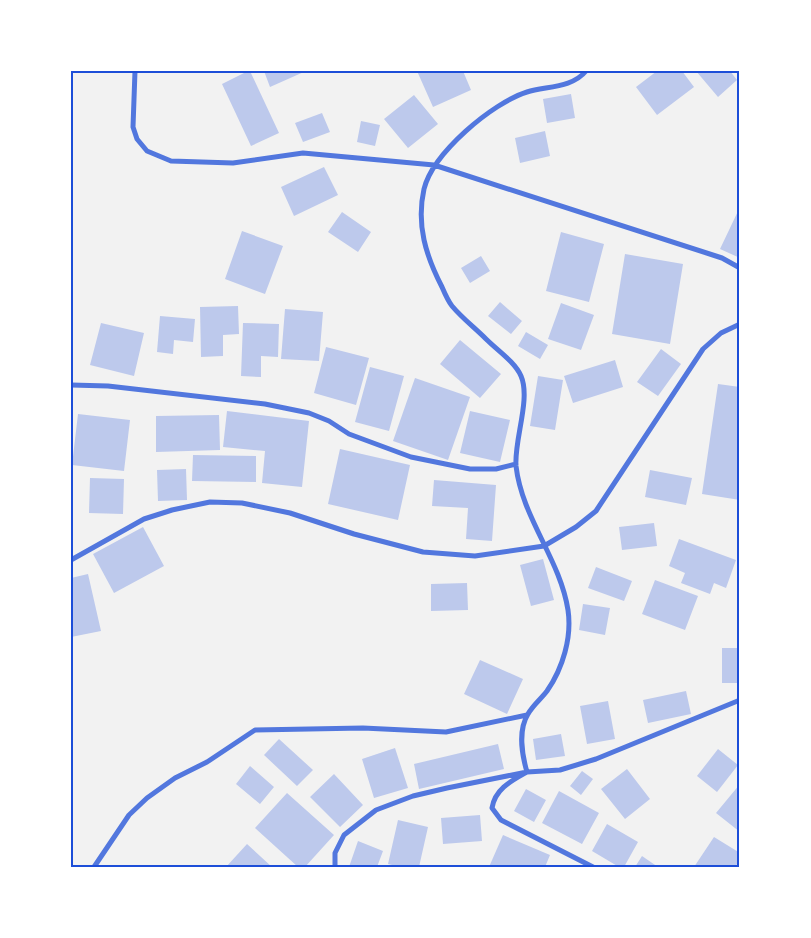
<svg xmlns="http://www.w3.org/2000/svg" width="811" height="938" font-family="'Fira Sans Condensed',sans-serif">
	<rect width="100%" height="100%" fill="#f2f2f2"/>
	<path fill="#bdc9ec" d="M248 71H250L279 133 251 146 222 84Z
		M264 71H306L270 87Z
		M417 71H463L471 90 433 107Z
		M657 71H682L694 87 657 115 636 87Z
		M696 71H730L737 80 718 97Z
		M571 94 575 118 547 123 543 99Z
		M414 95 438 124 408 148 384 119Z
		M322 113 330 132 303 142 295 123Z
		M361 121 380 125 375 146 357 142Z
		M545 131 550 156 520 163 515 138Z
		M324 167 338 195 294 216 281 187Z
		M740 207V258L720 249Z
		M342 212 371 232 358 252 328 232Z
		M242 231 283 246 265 294 225 279Z
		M561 232 604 244 589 302 546 291Z
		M625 254 683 264 670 344 612 334Z
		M481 256 490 271 470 283 461 268Z
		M500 302 522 321 511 334 488 316Z
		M561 303 594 315 581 350 548 339Z
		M238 306 239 334 223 335V356L201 357 200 307Z
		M285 309 323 312 319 361 281 359Z
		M160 316 195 319 193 342 174 340 173 354 157 352Z
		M101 323 144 333 134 376 90 365Z
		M243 323 279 324 278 357 261 356V377L241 376Z
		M526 332 548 345 540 359 518 346Z
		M460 340 501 374 480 398 440 364Z
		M326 347 369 358 356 405 314 393Z
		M661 349 681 364 658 396 637 382Z
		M615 360 623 387 573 403 564 376Z
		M370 367 404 376 389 431 355 422Z
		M538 376 563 380 555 430 530 426Z
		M415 378 470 397 448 460 393 441Z
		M718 384 740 387V500L702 494Z
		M227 411 309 421 302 487 262 483 265 451 223 447Z
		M470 411 510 420 500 462 460 453Z
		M78 414 130 420 124 471 72 465Z
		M219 415 220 450 156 452V416Z
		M340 449 410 465 398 520 328 504Z
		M193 455 256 456V482L192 481Z
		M186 469 187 500 158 501 157 470Z
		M650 470 692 478 686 505 645 497Z
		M90 478 124 479 123 514 89 513Z
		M434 480 496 485 492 541 466 539 468 508 432 506Z
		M654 523 657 546 622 550 619 527Z
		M143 527 164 566 114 593 93 554Z
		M679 539 736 560 726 588 714 583 710 594 681 583 685 573 669 566Z
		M543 559 554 600 531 606 520 565Z
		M596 567 632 581 624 601 588 588Z
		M88 574 101 631 71 637V578Z
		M655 580 698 596 685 630 642 614Z
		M467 583 468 610 431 611V584Z
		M583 604 610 608 605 635 579 630Z
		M722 648H740V683H722Z
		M480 660 523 679 507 714 464 694Z
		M686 691 691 714 648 723 643 700Z
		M608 701 615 739 587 744 580 706Z
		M561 734 565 756 536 760 533 739Z
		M279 739 313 770 297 786 264 755Z
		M498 744 504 769 419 789 414 764Z
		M395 748 408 788 374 798 362 759Z
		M718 749 738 765 717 792 697 776Z
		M250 766 274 787 260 804 236 784Z
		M627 769 650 799 625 819 601 789Z
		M582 771 593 779 581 795 570 786Z
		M334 774 363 805 340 827 310 797Z
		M740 784V832L716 813Z
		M526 789 546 800 534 822 514 811Z
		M559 791 599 813 582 844 542 823Z
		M287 793 334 835 305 867H298L255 828Z
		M480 815 482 841 443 844 441 818Z
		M398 820 428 827 419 867H400L388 864Z
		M607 824 638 842 624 867H619L592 851Z
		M503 835 550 855 545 867H489Z
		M714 837 740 853V860L735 867H694Z
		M358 841 383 851 377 867H349Z
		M247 844 272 867H226Z
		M642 856 658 867H635Z"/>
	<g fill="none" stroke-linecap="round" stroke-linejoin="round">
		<path stroke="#5277de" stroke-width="5" d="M135 71 133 127 137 139 147 151 171 161 233 163 303 153 434 165 722 258 740 268
			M586 71C572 88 547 86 527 92 492 103 433 153 424 189 416 225 426 256 442 287 445 294 448 301 452 306 462 318 475 328 486 339 497 350 515 362 521 376 531 399 514 440 516 466 522 518 560 559 568 610 572 637 563 668 547 691 541 699 533 705 528 714 518 730 522 755 527 772 511 781 495 789 492 808L501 820 593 867
			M71 385 108 386 265 404 309 413 329 421 349 434 411 457 470 469H496L516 464
			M71 560 144 519 172 510 210 502 242 503 290 513 354 534 423 552 475 556 544 546 576 527 596 511 703 349 721 333 740 324
			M94 867 129 815 147 798 175 778 207 762 255 730 363 728 446 732 527 715
			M335 867V853L344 835 376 810 413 796 447 788 527 772 560 770 596 759 740 700"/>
	</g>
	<rect width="811" height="938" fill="none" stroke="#ffffff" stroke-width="145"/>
	<rect x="72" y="72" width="666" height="794" fill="none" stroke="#1d4ed8" stroke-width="2"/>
</svg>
